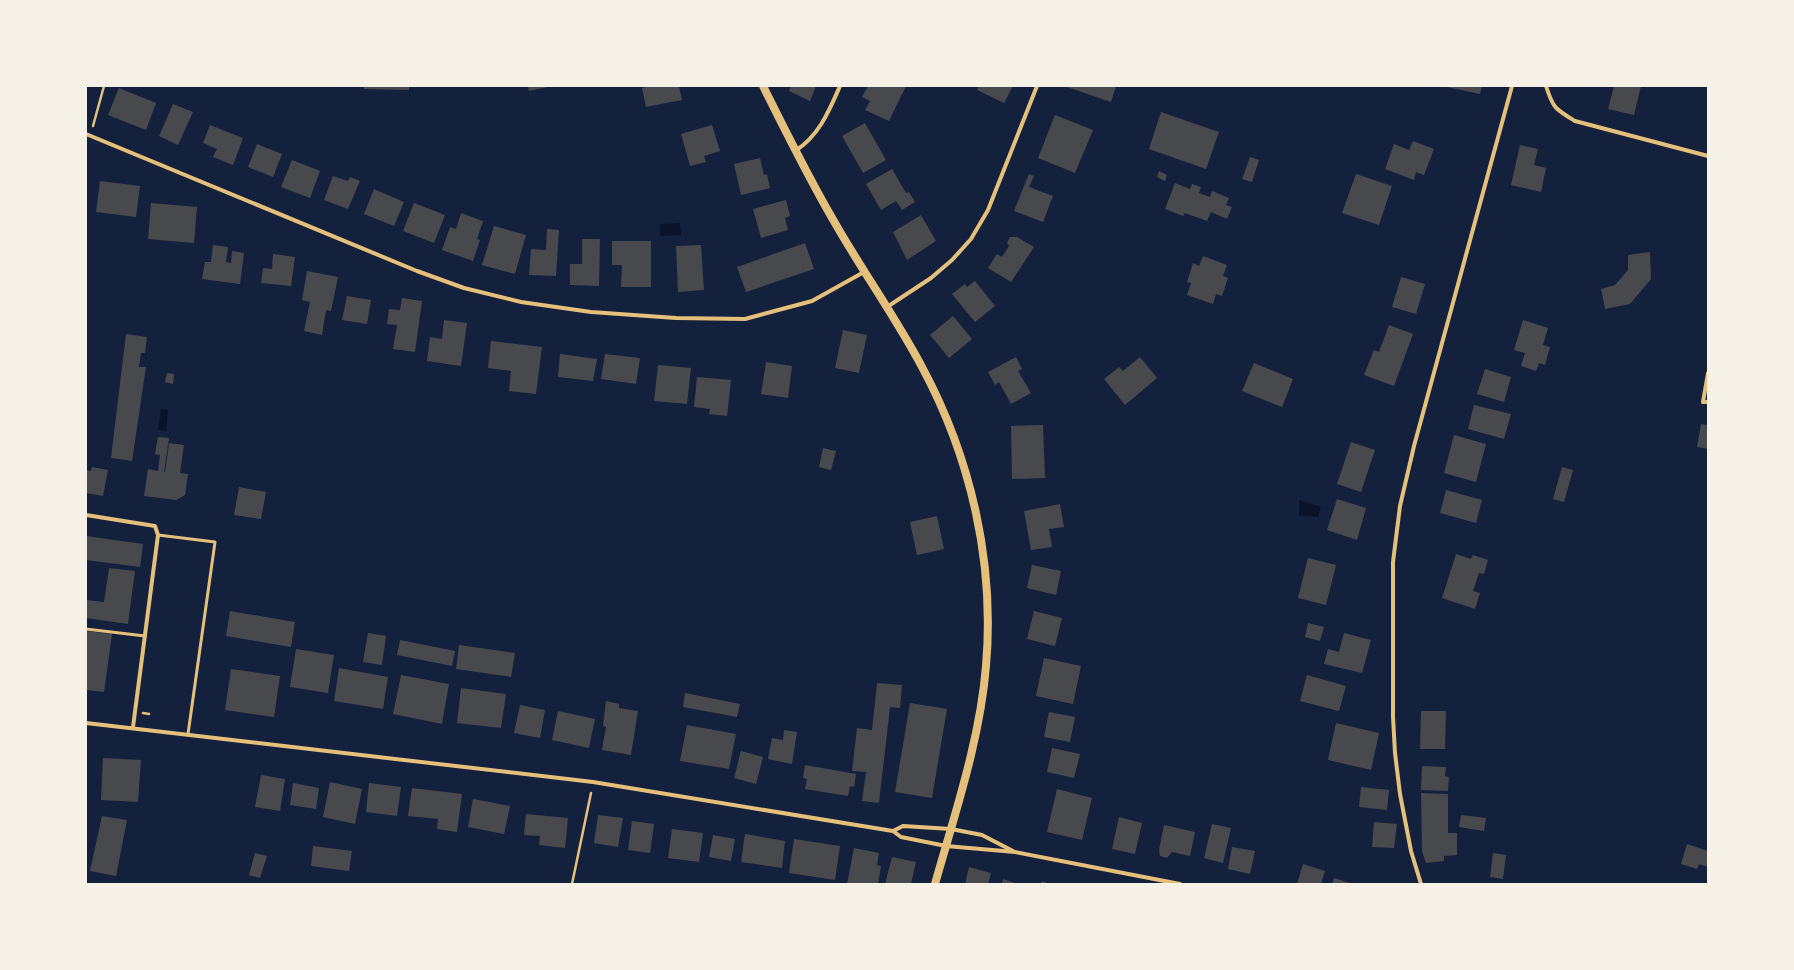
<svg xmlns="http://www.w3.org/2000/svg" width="1794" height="970" font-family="'Fira Sans',sans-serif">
	<rect width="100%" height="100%" fill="#14213d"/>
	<path fill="#0b132b" d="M680 223 681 235 660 236V224Z
		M161 409 168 410 166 431 158 430Z
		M1299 500 1321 507 1318 517 1299 516Z"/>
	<path fill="#48494c" d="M364 86H409V90L364 89Z
		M528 86H548V87L529 91Z
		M650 86H679L682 100 646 107 642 88Z
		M791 86H816L810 101 789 91Z
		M868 86H906L889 121 865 110 870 101 862 97Z
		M979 86H1013L1004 103 977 90Z
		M1064 86H1116L1111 102Z
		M1442 86H1482L1480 94Z
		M1614 86H1641L1634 115 1608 109Z
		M119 88 156 103 146 130 108 115Z
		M173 104 193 112 178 145 159 136Z
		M1161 112 1219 132 1206 169 1149 149Z
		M1055 115 1093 130 1075 173 1038 158Z
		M865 123 886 160 863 173 842 136Z
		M210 125 243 138 233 165 213 157 217 149 203 143Z
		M712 125 720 151 704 156 706 162 690 166 681 134Z
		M1413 141 1434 149 1424 175 1416 172 1414 180 1385 169 1394 144 1409 150Z
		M257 144 282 154 273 177 248 167Z
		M1520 145 1538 149 1534 165 1546 168 1541 192 1511 185Z
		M1250 157 1259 160 1252 182 1242 179Z
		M760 158 764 175 767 174 770 188 741 195 734 164Z
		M292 160 320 171 310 198 281 187Z
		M892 169 906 193 909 192 915 202 902 210 896 201 881 210 866 184Z
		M1159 171 1167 175 1165 181 1157 177Z
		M1029 174 1034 176 1029 187 1053 196 1043 222 1014 211Z
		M1356 174 1392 186 1379 225 1342 213Z
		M333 176 348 181 350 177 360 181 348 209 324 200Z
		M100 181 140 186 136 217 96 212Z
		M1175 183 1190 189 1192 184 1201 187 1199 193 1210 197 1212 191 1229 198 1226 205 1232 207 1227 219 1211 212 1207 221 1185 213 1183 216 1165 209Z
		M374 189 404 202 394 226 364 214Z
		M786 200 790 216 785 218 788 230 761 238 753 209Z
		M151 203 197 207 194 243 148 239Z
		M414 203 445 215 434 243 403 231Z
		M461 213 483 221 477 239 480 240 473 261 442 250 450 227 456 229Z
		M921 215 936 241 907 260 893 232Z
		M494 226 526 235 515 274 482 265Z
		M547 229 559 230 556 276 529 275 531 249 546 250Z
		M1010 237H1017L1034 247 1011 282 988 268 997 254 1002 257 1009 246 1007 243Z
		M582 239H600L599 286 570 285V264H582Z
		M612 241H651V287H621L622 265H612Z
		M805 243 814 269 746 292 737 267Z
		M213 245 228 247 226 262 231 263 232 251 244 253 240 284 202 279 205 262H211Z
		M701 245 704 290 678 292 676 246Z
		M1650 252 1651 279 1630 304 1605 309 1601 289 1615 285 1628 270V255Z
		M273 254 295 257 291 286 261 283 263 268 272 269Z
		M1203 256 1227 265 1223 276 1228 278 1222 296 1216 294 1213 304 1187 295 1191 283 1187 282 1193 263 1199 266Z
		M307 271 338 277 331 311 326 310 322 335 304 331 310 302 302 300Z
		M1401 277 1425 284 1416 314 1392 307Z
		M975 281 995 306 975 322 952 294 965 284 967 287Z
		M347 296 371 300 367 324 342 320Z
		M402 298 422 301 415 352 393 349 397 325 387 324 389 309 400 310Z
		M953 316 972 339 949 358 930 335Z
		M444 320 467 323 461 366 427 361 430 337 442 339Z
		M1523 320 1548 328 1543 345 1550 347 1545 365 1539 363 1536 371 1521 366 1525 353 1514 350Z
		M1389 325 1413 334 1394 386 1364 375 1374 350 1379 352Z
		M843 330 867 335 859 373 835 368Z
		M126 334 147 337 145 353H141L139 367H146L132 461 111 458Z
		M491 341 542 347 536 394 509 391 511 371 488 368Z
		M560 354 597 359 593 381 558 377Z
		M605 354 640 358 636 384 601 379Z
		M1016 357 1022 369 1018 371 1031 393 1011 404 999 382 995 385 988 372Z
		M1140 357 1157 378 1125 405 1104 379 1119 367 1123 371Z
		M766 362 792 366 788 398 761 394Z
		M1254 363 1293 379 1282 407 1242 391Z
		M658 365 691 368 687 404 654 401Z
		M1485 369 1511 377 1504 402 1477 394Z
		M167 373 174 374 173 384 165 382Z
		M697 377 731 380 727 416 709 414 710 409 694 407Z
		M1474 405 1511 414 1504 439 1468 429Z
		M1701 424 1708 425V449L1697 447Z
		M1043 425 1045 478 1012 479 1011 426Z
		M1454 435 1486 444 1476 482 1444 473Z
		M158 437 169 438 164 472H165L169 443 184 445 180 473 188 474 185 495 176 500 144 496 148 469 158 471 160 455 155 454Z
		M1351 442 1375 450 1361 492 1337 484Z
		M823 448 836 451 831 470 819 467Z
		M92 467 108 470 103 496 86 493V470L91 471Z
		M1562 467 1573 470 1564 502 1553 499Z
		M239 487 266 492 261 519 234 515Z
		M1446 490 1482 500 1476 523 1440 513Z
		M1337 499 1366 508 1357 540 1327 530Z
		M1060 504 1064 527 1049 529 1052 547 1031 550 1024 511Z
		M937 516 944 549 917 555 910 522Z
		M86 536 143 544 140 567 86 560Z
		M1456 554 1471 559 1473 555 1488 560 1484 574 1479 573 1473 591 1480 593 1475 609 1442 598Z
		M1308 558 1336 565 1326 605 1298 598Z
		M1032 565 1061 571 1056 595 1027 588Z
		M109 568 135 571 128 624 86 618V600L104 602Z
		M230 611 295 622 291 647 226 636Z
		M1034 611 1062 618 1055 646 1027 639Z
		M1308 623 1324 627 1320 641 1305 637Z
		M86 631 112 634 104 692 86 690Z
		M368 633 386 636 382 665 363 662Z
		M1344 633 1371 640 1362 673 1324 664 1328 649 1339 652Z
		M400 640 455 651 452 666 397 655Z
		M459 645 515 653 511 677 456 669Z
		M296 649 334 655 328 693 290 687Z
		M1044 658 1081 666 1073 704 1036 696Z
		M339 668 388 677 383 709 334 701Z
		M231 669 280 676 274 717 225 710Z
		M401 675 449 684 442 724 393 714Z
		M1307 675 1346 686 1339 711 1300 701Z
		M877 683 902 685 900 708 890 707 879 803 862 801 866 772 852 771 857 728 872 730Z
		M461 688 506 694 501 728 457 723Z
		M685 693 740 704 737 717 683 707Z
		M606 701 619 704V708L638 711 631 755 602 750 606 727 603 726Z
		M910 703 947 709 932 798 895 792Z
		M520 705 545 710 540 738 514 733Z
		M558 711 595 719 589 748 552 740Z
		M1421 711H1446L1445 749H1420Z
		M1049 712 1075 717 1070 742 1044 737Z
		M1336 723 1379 733 1371 770 1328 760Z
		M687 725 736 734 729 769 680 761Z
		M784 730 797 732 792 764 768 759 772 738 783 740Z
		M1052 748 1080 754 1074 778 1047 772Z
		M741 751 763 757 756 784 734 778Z
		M103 758 141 760 138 802 101 800Z
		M805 765 856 774 854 787 850 786 848 796 805 789 807 779 803 778Z
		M1422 766 1446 767 1445 776 1449 777 1448 791 1421 790Z
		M261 775 285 779 280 811 255 807Z
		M330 782 362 789 355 824 323 817Z
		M293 783 319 788 316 809 290 805Z
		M369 783 401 787 397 816 366 812Z
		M1361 787 1389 790 1387 810 1359 807Z
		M412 788 462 794 457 832 437 829 438 819 408 816Z
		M1057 789 1092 798 1082 840 1047 832Z
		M1421 793 1448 794V833H1457V855L1444 856V861L1426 863 1422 851Z
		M473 799 510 806 504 834 468 827Z
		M526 814 568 818 565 848 539 845 540 836 524 835Z
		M598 815 623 818 618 847 594 843Z
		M1461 815 1486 818 1484 831 1459 827Z
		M102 816 127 820 116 876 90 871Z
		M1119 817 1142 823 1135 854 1112 849Z
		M632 821 654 824 650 853 628 850Z
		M1374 822 1397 824 1394 848 1372 847Z
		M1212 824 1231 828 1223 863 1204 858Z
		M1164 825 1195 832 1190 856 1172 852 1167 858 1160 856 1159 850Z
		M672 829 703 833 699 862 668 858Z
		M745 834 785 841 782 868 741 862Z
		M713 835 735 839 731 861 709 857Z
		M794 839 840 846 835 880 789 873Z
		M1687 844 1708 851V867L1699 864 1697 869 1681 864Z
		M313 846 352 851 349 871 311 866Z
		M1232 847 1255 851 1250 874 1228 869Z
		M854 848 879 853 877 865 881 866 878 884H847Z
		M255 853 267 856 260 878 249 875Z
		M1493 853 1506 855 1503 879 1490 877Z
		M892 857 916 862 911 884H885Z
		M1303 864 1325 871 1321 884H1297Z
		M969 867 991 873 988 884H965Z
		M1334 878 1353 884H1332Z
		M1003 879 1018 884H1002Z
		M1042 881 1050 884H1041Z"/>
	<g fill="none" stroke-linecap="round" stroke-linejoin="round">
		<path stroke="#e5c07b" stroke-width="2.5" d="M93 126 104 86
			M143 713 149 714
			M572 884 591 793"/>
		<path stroke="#e5c07b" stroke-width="3" d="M158 535 215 542 188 734
			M86 629 145 636"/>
		<path stroke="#e5c07b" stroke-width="4" d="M1546 86C1553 108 1555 109 1575 121L1708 156
			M86 134 417 271 464 288 521 302 591 312 676 318 745 319 812 301 864 272
			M795 151C819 136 829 111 840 86
			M887 307 931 278 952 260 971 239 988 210 1037 86
			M1708 373 1703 402H1708
			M86 515 155 526 158 535 133 727
			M86 723 593 782 893 831 901 837 946 846 1015 852 1180 884
			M893 831 903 826 951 829 982 835 1013 851
			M1421 884 1411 851 1400 794 1395 753 1393 717V562L1400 506 1414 446 1512 86"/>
		<path stroke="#e5c07b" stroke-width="8" d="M763 86C786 132 809 179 835 223 863 272 896 318 922 367 971 458 995 563 986 666 980 740 955 813 935 884"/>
	</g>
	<rect width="1794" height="970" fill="none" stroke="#f6f1e7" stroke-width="174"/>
</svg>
